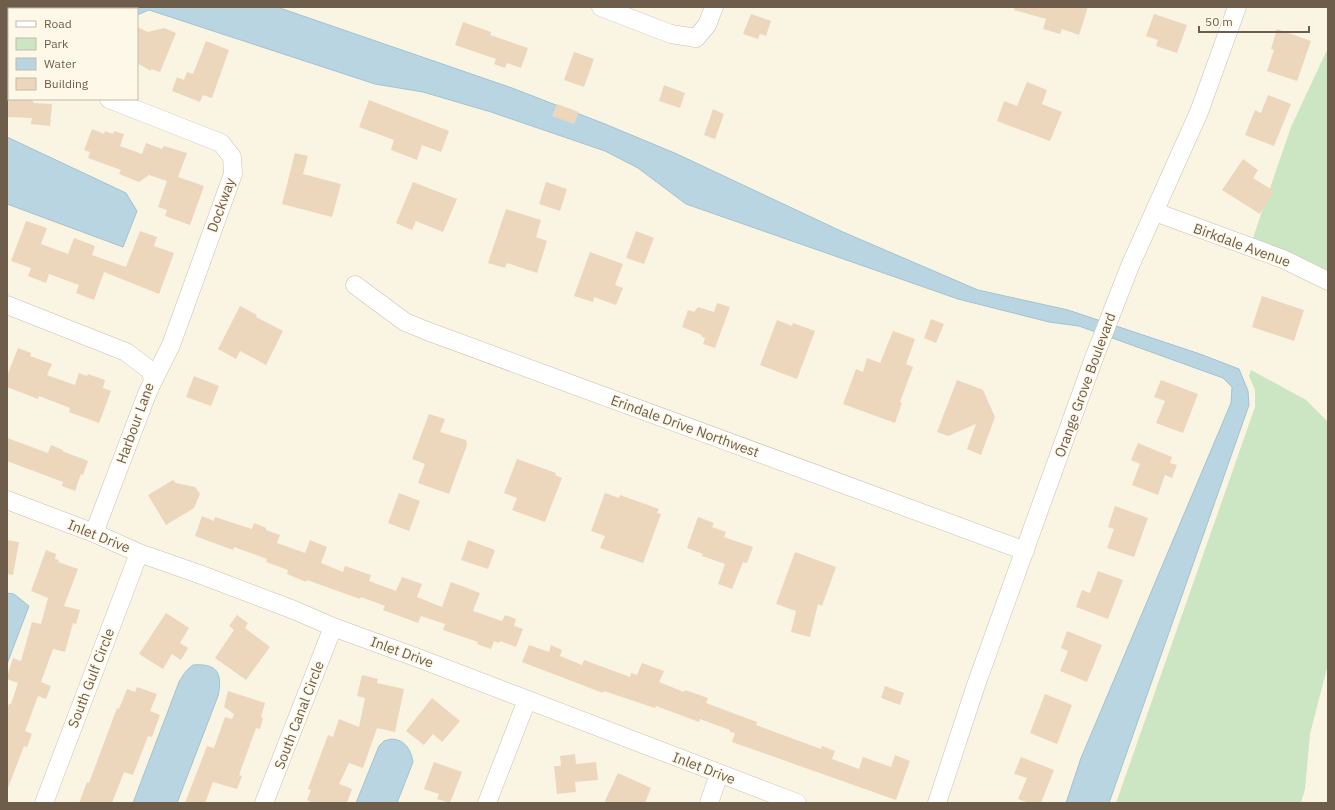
<svg xmlns="http://www.w3.org/2000/svg" width="1335" height="810" font-family="'IBM Plex Sans',sans-serif">
	<rect width="100%" height="100%" fill="#faf4e3"/>
	<path fill="#cce5c3" d="M1328 48V271L1304 259 1253 238 1291 127Z
		M1251 370 1306 400 1328 422V664L1310 734 1305 789 1301 803H1116L1255 407V390L1249 376Z"/>
	<path fill="#b9d5e1" stroke="#a1c3d1" d="M7 7H277L512 88 605 124 677 154 843 232 978 290 1068 310 1200 354 1239 369 1248 391 1249 405 1109 803H1066L1081 758 1231 403 1232 387 1223 378 1079 326 1049 322 958 299 686 204 638 168 605 151 491 112 423 92 375 84 149 10 137 15V9H9V65L7 66Z
		M7 137 126 193 137 211 123 247 7 204Z
		M7 593 14 594 29 606 7 664Z
		M193 665C217 663 223 673 218 696L177 803H133L179 682C183 675 186 670 193 665Z
		M391 739C405 739 411 750 413 762L397 803H356L379 746 384 741Z"/>
	<path fill="#ecd7bd" d="M1015 7H1088L1079 35 1062 29 1060 34 1043 29 1046 19 1014 10Z
		M751 14 771 21 766 36 760 34 758 39 743 34Z
		M1154 14 1187 25 1177 53 1156 46 1158 40 1146 36Z
		M463 22 491 32 490 35 528 48 521 68 507 63 505 68 494 64 496 59 455 45Z
		M137 27 148 32 164 28 176 33 160 72 151 69V71L137 63Z
		M1277 29 1311 41 1297 81 1267 71 1274 50 1271 49Z
		M206 41 229 50 212 98 203 95 200 102 172 91 177 77 184 80 187 72 193 74Z
		M574 52 594 59 584 87 564 80Z
		M1027 82 1047 90 1042 104 1062 112 1050 141 997 121 1004 101 1017 106Z
		M664 85 685 93 680 108 659 101Z
		M1268 95 1291 104 1274 146 1245 135 1255 110 1261 113Z
		M7 99H31L34 103 52 104 50 126 31 124 32 118 7 117Z
		M369 100 449 131 441 152 422 145 417 160 391 150 394 140 359 127Z
		M557 104 579 112 574 124 552 116Z
		M713 109 724 114 715 139 704 135Z
		M92 129 104 134 105 131 113 134 114 131 124 134 120 146 142 154 146 143 162 149 164 146 187 153 178 177 204 186 190 225 165 216 167 210 158 207 167 181 149 175 139 182 119 174 121 170 88 158 90 152 84 150Z
		M295 153 308 156 303 174 341 184 332 217 282 204Z
		M1243 159 1258 170 1253 178 1274 191 1260 214 1222 190Z
		M413 182 457 199 443 232 416 221 412 230 396 223Z
		M546 182 567 189 560 211 539 204Z
		M506 209 541 220 536 237 547 241 537 273 507 263 505 268 488 263Z
		M26 221 47 228 41 244 68 254 74 238 95 246 92 255 126 267 140 231 157 237 154 246 174 253 159 294 104 272 94 300 76 293 79 285 49 274 46 283 28 276 31 268 11 261Z
		M636 231 654 238 644 264 626 258Z
		M590 252 623 264 615 285 623 288 616 305 594 297 593 302 574 296Z
		M1262 296 1304 310 1294 341 1252 327Z
		M717 303 730 307 715 348 703 344 705 338 701 336 702 335 682 327 688 310 694 312 698 307 714 312Z
		M240 306 257 315 256 317 283 331 266 365 240 351 236 359 218 349Z
		M931 319 944 324 936 343 924 338Z
		M777 320 792 326 793 323 815 331 797 379 760 365Z
		M893 331 915 339 906 364 913 367 900 402 902 403 895 423 843 404 856 369 863 372 867 358 880 363Z
		M18 348 31 353 30 356 52 364 47 375 75 385 79 373 87 376 88 374 105 380 103 388 111 391 99 423 69 412 70 408 39 396 38 399 7 387V376Z
		M194 376 219 386 211 406 186 397Z
		M957 380 983 390 995 417 981 455 967 449 976 424 948 436 937 432Z
		M1161 380 1198 394 1183 433 1156 423 1165 401 1154 397Z
		M429 414 445 419 440 432 466 440 467 445 449 494 418 483 425 464 412 459Z
		M7 438 48 453 51 445 63 450 62 451 88 461 83 475 81 474 75 491 62 486 63 482 7 461Z
		M1138 443 1172 457 1170 463 1177 465 1172 478 1165 475 1158 495 1132 485 1140 464 1131 460Z
		M517 459 556 473 555 475 562 478 545 522 512 510 517 498 504 493Z
		M173 480 176 483 195 487 200 494 194 508 166 525 148 495Z
		M399 493 420 501 409 531 388 523Z
		M605 493 619 498 620 495 659 509 657 513 661 514 643 563 600 548 605 536 591 531Z
		M1115 506 1148 518 1134 557 1107 548 1114 529 1108 527Z
		M202 516 214 521 215 517 252 529 254 523 266 528V530L280 535 277 543 305 553 310 540 327 547 321 563 343 572 345 566 371 575 369 581 396 591 402 577 422 584 417 597 442 607 451 582 480 593 473 611 502 621 505 615 516 619 514 626 523 629 516 647 500 641 499 643 494 641 491 649 477 644 478 642 443 630 445 624 421 616 418 623 383 610 385 606 361 597 360 599 307 580 306 582 287 574 288 570 266 562 267 559 234 547 233 550 195 536Z
		M698 517 714 523 712 527 726 532 724 537 753 547 747 563 743 562 732 589 718 584 725 564 702 556 703 554 687 548Z
		M7 540 19 542 13 575 7 574Z
		M468 540 495 550 488 569 461 560Z
		M46 550 56 554 55 559 59 560 58 562 78 569 64 606 80 610 76 624 73 623 65 652 53 649 41 682 51 686 46 699 38 696 25 731 32 734 27 747 24 746 8 788H7V710L9 704H11L18 683 7 679V676L13 658 21 661 32 622 41 624 48 598 31 591Z
		M795 552 836 567 822 606 818 604 810 637 791 632 796 611 776 604Z
		M1098 571 1123 580 1108 619 1076 607 1082 590 1090 593Z
		M166 613 189 628 180 643 188 648 181 660 172 654 163 669 139 654Z
		M237 615 248 623 245 628 270 647 246 680 215 658 234 630 229 626Z
		M1067 631 1102 645 1087 682 1060 671 1068 651 1061 648Z
		M529 645 549 652 551 645 562 650 560 656 582 665 584 660 630 677 631 673 637 675 642 663 664 671 659 682 684 692 685 690 708 698 706 703 757 722 756 725 821 749 822 746 835 751 832 759 859 769 863 757 891 767 895 755 910 761 896 800 732 742 735 733 730 732V730L700 719 699 722 656 706 655 708 604 691 603 693 522 662Z
		M362 675 378 679 377 683 404 689 395 732 377 728 363 768 349 763 339 784 352 789 347 803H314L307 800 311 790 308 789 328 735 333 737 339 719 359 727 365 698 357 696Z
		M885 686 904 693 900 705 881 698Z
		M137 687 157 694 150 711 160 715 152 737 148 736 133 775 124 772 112 803H79L87 782 89 783 117 708 119 709 127 689 135 692Z
		M228 691 265 703 261 717 263 718 260 729 256 728 239 775 242 776 237 789 213 782 205 803H185L207 746 214 748 225 717 232 719 234 714 224 707Z
		M1045 694 1072 705 1057 744 1030 733Z
		M432 698 460 721 442 742 433 734 424 745 406 731Z
		M575 754 576 764 596 762 598 780 575 782 576 792 557 794 554 766H561L560 756Z
		M1021 757 1054 770 1041 803H1029L1018 799 1027 778 1014 774Z
		M434 762 462 772 450 803 437 799 439 794 424 789Z
		M618 773 651 788 645 803H604Z"/>
	<g fill="none" stroke-linecap="round" stroke-linejoin="round">
		<g stroke="#ccbfad" stroke-width="19">
			<path id="minor" d="M601 7 671 34 696 38 707 25 714 7
				M109 99 221 143 232 157 233 174 171 345 153 381
				M1155 212 1283 259 1328 281
				M355 285 405 322 427 331 1025 551
				M7 305 126 352 151 371 153 381 147 394 94 533
				M7 500 94 533 139 553 199 574 294 610 333 627 418 658 797 803
				M44 803 139 553
				M264 803 333 627
				M487 803 527 700
				M709 803 719 774
				M937 803 976 685 1094 358 1130 266 1199 112 1237 7"/>
		</g>
		<use href="#minor" stroke="#fff" stroke-width="18"/>
	</g>
	<g text-anchor="middle" stroke-width="3" stroke-linejoin="round" paint-order="stroke">
		<g font-size="14" fill="#6f5d4b" stroke="#fdf8e8">
			<text transform="translate(221 205) rotate(-70)" y="5">Dockway</text>
			<text transform="translate(1242 245) rotate(20)" y="5">Birkdale Avenue</text>
			<text transform="translate(1085 385) rotate(-70)" y="5">Orange Grove Boulevard</text>
			<text transform="translate(135 423) rotate(-70)" y="5">Harbour Lane</text>
			<text transform="translate(685 426) rotate(20)" y="5">Erindale Drive Northwest</text>
			<text transform="translate(99 536) rotate(22)" y="5">Inlet Drive</text>
			<text transform="translate(402 652) rotate(20)" y="5">Inlet Drive</text>
			<text transform="translate(91 678) rotate(-69)" y="5">South Gulf Circle</text>
			<text transform="translate(299 715) rotate(-69)" y="5">South Canal Circle</text>
			<text transform="translate(704 768) rotate(21)" y="5">Inlet Drive</text>
		</g>
	</g>
	<rect width="1335" height="810" fill="none" stroke="#6f5d4b" stroke-width="16"/>
	<rect x="8" y="8" width="130" height="92" fill="#fdf8e8" stroke="#c4baa9"/>
	<rect x="16" y="21" width="20" height="6" fill="#ffffff" stroke="#c4baa9"/>
	<text x="44" y="28" font-size="12" fill="#6f5d4b">Road</text>
	<rect x="16" y="38" width="20" height="12" fill="#cce5c3" stroke="#c4baa9"/>
	<text x="44" y="48" font-size="12" fill="#6f5d4b">Park</text>
	<rect x="16" y="58" width="20" height="12" fill="#b9d5e1" stroke="#c4baa9"/>
	<text x="44" y="68" font-size="12" fill="#6f5d4b">Water</text>
	<rect x="16" y="78" width="20" height="12" fill="#ecd7bd" stroke="#c4baa9"/>
	<text x="44" y="88" font-size="12" fill="#6f5d4b">Building</text>
	<path d="M1199 26v6h110v-6" fill="none" stroke="#6f5d4b" stroke-width="2"/>
	<text x="1205" y="26" font-size="12" fill="#6f5d4b" stroke="#fdf8e8" stroke-width="3" paint-order="stroke">50 m</text>
</svg>
